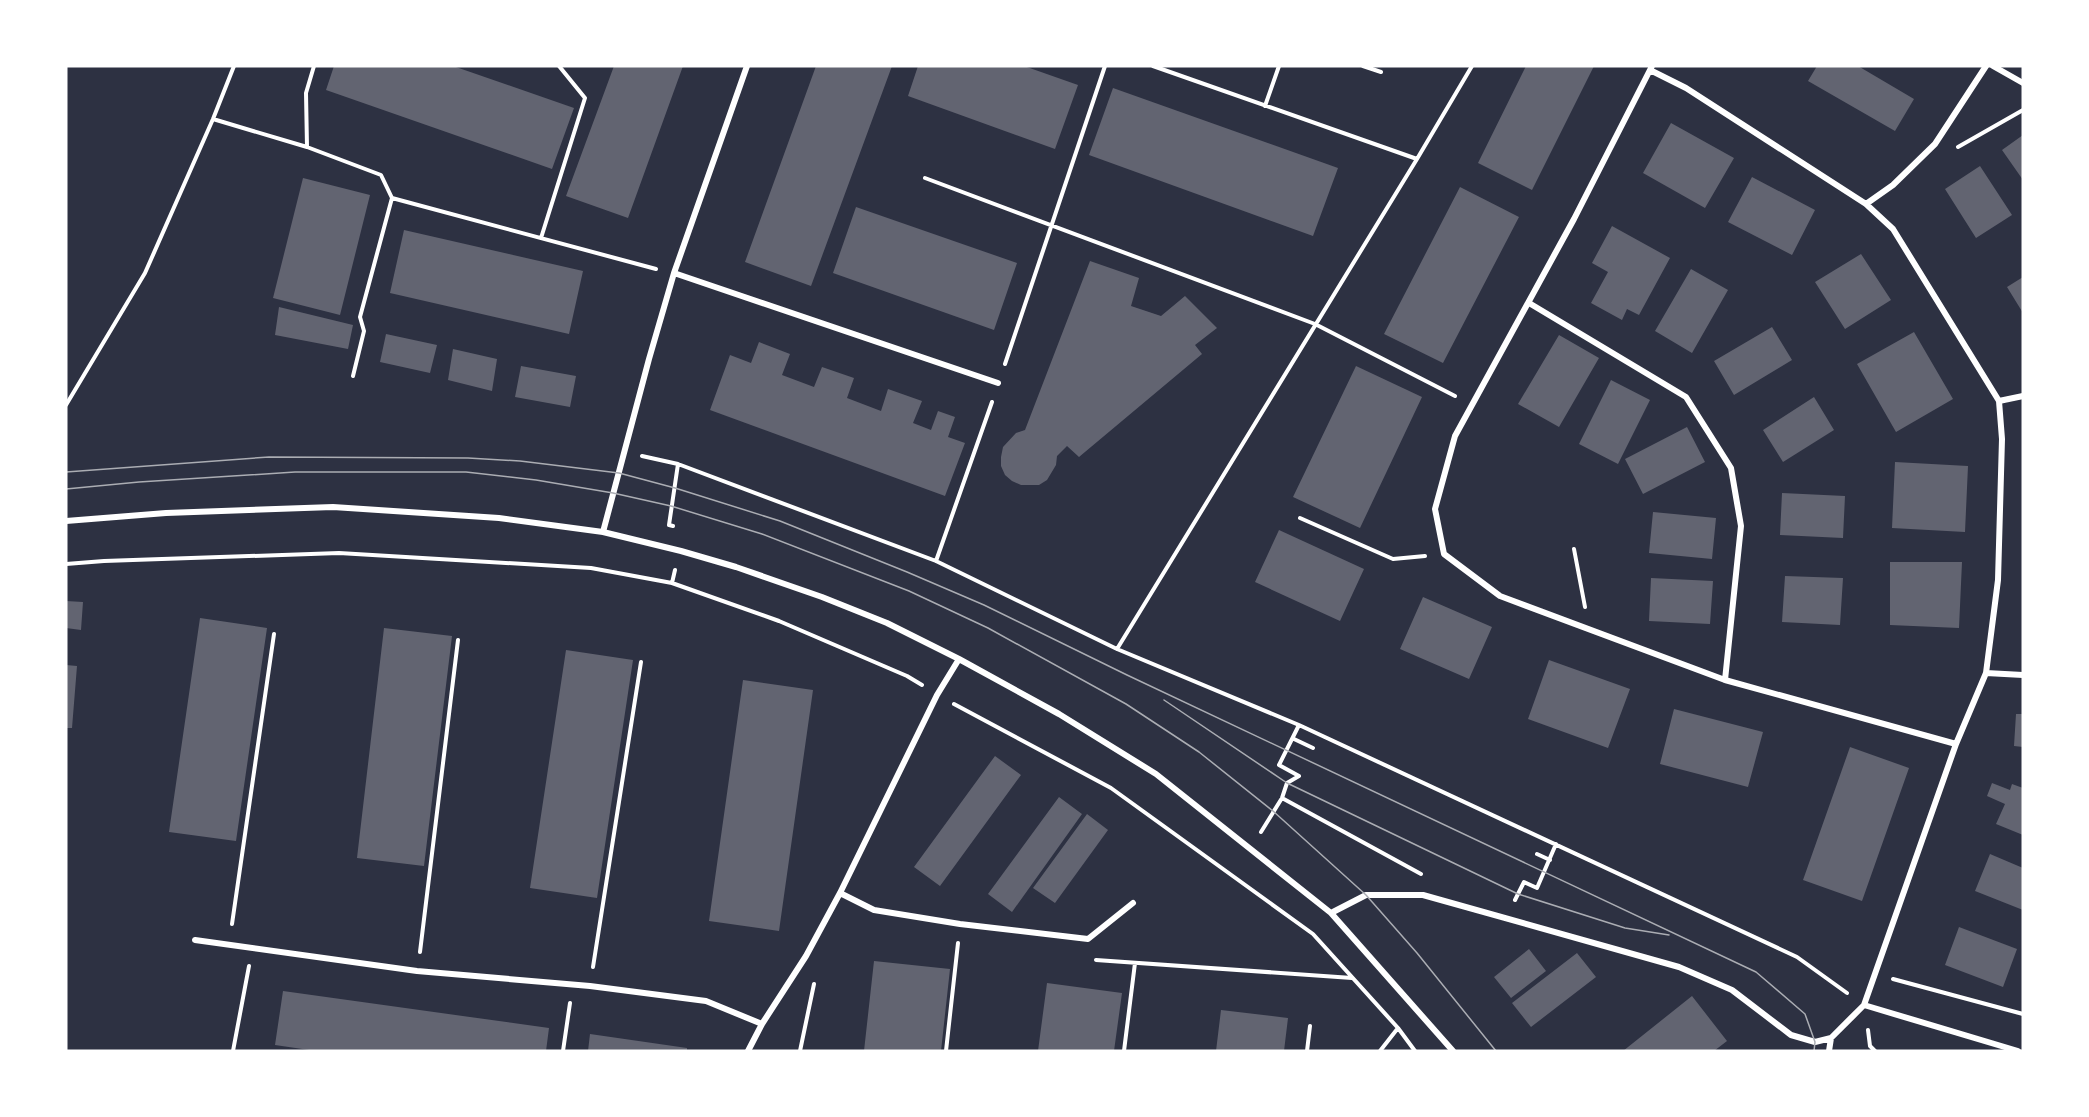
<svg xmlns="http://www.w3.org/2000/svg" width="2089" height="1117" font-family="Helvetica,sans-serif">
	<rect width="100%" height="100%" fill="#2d3142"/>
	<path fill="#626471" d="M334 66H453L574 108 552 169 326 90Z
		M614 66H683L628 218 566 196Z
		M816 66H892L811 286 745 262Z
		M918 66H1024L1078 85 1055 149 908 96Z
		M1526 66H1594L1532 190 1478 163Z
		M1817 66H1858L1914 99 1895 131 1808 81Z
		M1113 88 1338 168 1313 236 1089 155Z
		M1671 123 1734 158 1705 208 1643 173Z
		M2023 135V180L2002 150Z
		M1980 166 2012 215 1976 238 1945 189Z
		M1752 177 1815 210 1792 255 1728 222Z
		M303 178 370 195 340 315 273 298Z
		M1460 187 1519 217 1443 363 1384 334Z
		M856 207 1017 263 994 330 833 273Z
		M1612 226 1670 258 1639 315 1627 309 1622 320 1591 303 1608 272 1592 263Z
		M404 230 583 271 569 334 390 293Z
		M1861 254 1891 300 1845 329 1815 282Z
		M1090 261 1139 278 1131 306 1161 316 1185 296 1217 328 1195 345 1202 354 1079 457 1067 446 1057 456 1056 465 1047 480 1039 485H1021L1012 481 1005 475 1001 466V457L1003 447 1016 433 1025 430Z
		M1691 269 1728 290 1692 353 1655 331Z
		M2023 277V313L2007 287Z
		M279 307 353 325 348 349 275 335Z
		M1772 327 1792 360 1734 395 1714 361Z
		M1914 332 1953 399 1896 432 1857 364Z
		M386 334 437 345 430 373 380 362Z
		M1559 335 1599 358 1559 427 1518 404Z
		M759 342 790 354 782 375 814 387 822 367 854 378 847 398 881 411 888 389 922 401 913 423 931 430 938 411 955 417 948 437 965 443 945 496 710 410 730 355 751 363Z
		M453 349 497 359 492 391 448 380Z
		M521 366 576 376 570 407 515 397Z
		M1356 366 1422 397 1360 528 1293 497Z
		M1611 380 1650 400 1618 464 1579 444Z
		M1814 397 1834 430 1783 462 1763 430Z
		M1687 427 1705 462 1643 494 1625 459Z
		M1895 462 1968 466 1965 532 1892 528Z
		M1782 493 1845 496 1843 538 1780 535Z
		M1653 512 1716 518 1712 559 1649 553Z
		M1279 530 1364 569 1340 621 1255 582Z
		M1890 562H1962L1959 628 1890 625Z
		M1785 576 1843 578 1840 625 1782 622Z
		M1651 578 1713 581 1710 624 1649 621Z
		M1423 597 1492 627 1469 679 1400 649Z
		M66 601 83 602 81 630 66 628Z
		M200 618 267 628 236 841 169 832Z
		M384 628 452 636 424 866 357 858Z
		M566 650 633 660 597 898 530 888Z
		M1549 660 1630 689 1608 748 1528 719Z
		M66 665 77 666 72 728H66Z
		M743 680 813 690 779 931 709 921Z
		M1674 709 1763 732 1748 787 1660 764Z
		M2016 714H2023V747L2014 746Z
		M1850 747 1909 768 1862 901 1803 880Z
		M995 756 1021 775 940 886 914 867Z
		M1992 783 2010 790 2012 784 2023 788V835L1996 824 2005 804 1987 796Z
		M1059 797 1082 814 1012 912 988 894Z
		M1087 814 1108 830 1055 903 1033 888Z
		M1990 854 2023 868V910L1975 891Z
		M1959 927 2017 949 2003 987 1945 965Z
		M1529 949 1546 971 1511 998 1494 977Z
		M1577 953 1596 977 1531 1027 1512 1003Z
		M874 961 950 969 941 1051H864Z
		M1047 983 1122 993 1114 1051H1038Z
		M283 991 549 1028 546 1051H316L275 1045Z
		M1692 996 1727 1041 1714 1051H1623Z
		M1221 1010 1288 1018 1284 1051H1216Z
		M590 1034 687 1048V1051H588Z"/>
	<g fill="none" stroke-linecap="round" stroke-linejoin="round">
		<path stroke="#fff" stroke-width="4" d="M1153 66 1417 159
			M1363 66 1381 72
			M1265 106 1279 66
			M213 119 307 147 381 175 392 198 656 269
			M307 147 306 93 314 66
			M1958 147 2023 110
			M925 178 1315 324 1455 396
			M541 238 585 98 559 66
			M1005 364 1105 66
			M353 376 364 331 360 317 392 198
			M66 405 145 273 213 119 234 66
			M642 456 678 464 936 561 1117 649 1299 725 1797 957 1847 993
			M1300 518 1393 559 1425 556
			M673 526 669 525 678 464
			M1574 549 1585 607
			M936 561 992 402
			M66 564 104 561 339 553 591 568 672 583 779 621 907 676 922 685
			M672 583 675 570
			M1117 649 1417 159 1472 66
			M954 704 1111 788 1313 934 1398 1028 1415 1051
			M1294 739 1313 748
			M1282 798 1421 874
			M1261 832 1282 798 1287 783 1299 776 1279 765 1299 725
			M1537 854 1550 860
			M1515 900 1524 882 1537 888 1556 844
			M232 924 274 634
			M420 952 458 640
			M1096 960 1352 978
			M593 967 641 662
			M1893 979 2023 1014
			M1868 1030 1870 1046 1875 1051
			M233 1051 249 966
			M563 1051 570 1003
			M800 1051 814 984
			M946 1051 958 943
			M1124 1051 1135 963
			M1307 1051 1310 1026
			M1380 1051 1398 1028"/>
		<path stroke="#fff" stroke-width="6" d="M1652 66 1574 219 1455 436 1435 509 1444 554 1500 596 1725 680 1956 744
			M1993 66 2023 83
			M1866 204 1893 185 1935 144 1986 66
			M674 273 998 383
			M1529 303 1686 397 1731 468 1741 526 1725 680
			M1999 401 2023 396
			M66 521 166 513 333 507 499 518 603 532 681 551 736 567 822 597 887 623 959 659 1059 714 1156 774 1331 913 1453 1051
			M603 532 649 359 674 273 747 66
			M1986 673 2023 675
			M840 893 874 910 960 924 1088 939 1133 903
			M1331 913 1366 895H1423L1679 967 1732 990 1791 1035 1815 1042 1831 1038 1864 1005 1956 744 1986 673 1998 580 2002 439 1999 401 1893 229 1866 204 1686 88 1650 70
			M195 940 417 971 590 986 706 1001 762 1024
			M1864 1005 2018 1051
			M748 1051 762 1024 806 956 840 893 937 695 959 659
			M1829 1051 1831 1038"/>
		<path stroke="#abadb3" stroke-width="1.5" d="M66 472 269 457 468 458 520 461 619 473 675 488 780 521 907 572 984 605 1127 675 1756 972 1805 1014 1815 1042 1814 1051
			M66 489 139 482 295 472H466L536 480 613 493 671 506 762 534 909 591 988 628 1126 704 1199 752 1273 811 1366 895 1417 953 1496 1051
			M1164 700 1287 783 1518 894 1625 928 1669 935"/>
	</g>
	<rect width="2089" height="1117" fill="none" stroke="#ffffff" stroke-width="135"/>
</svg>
